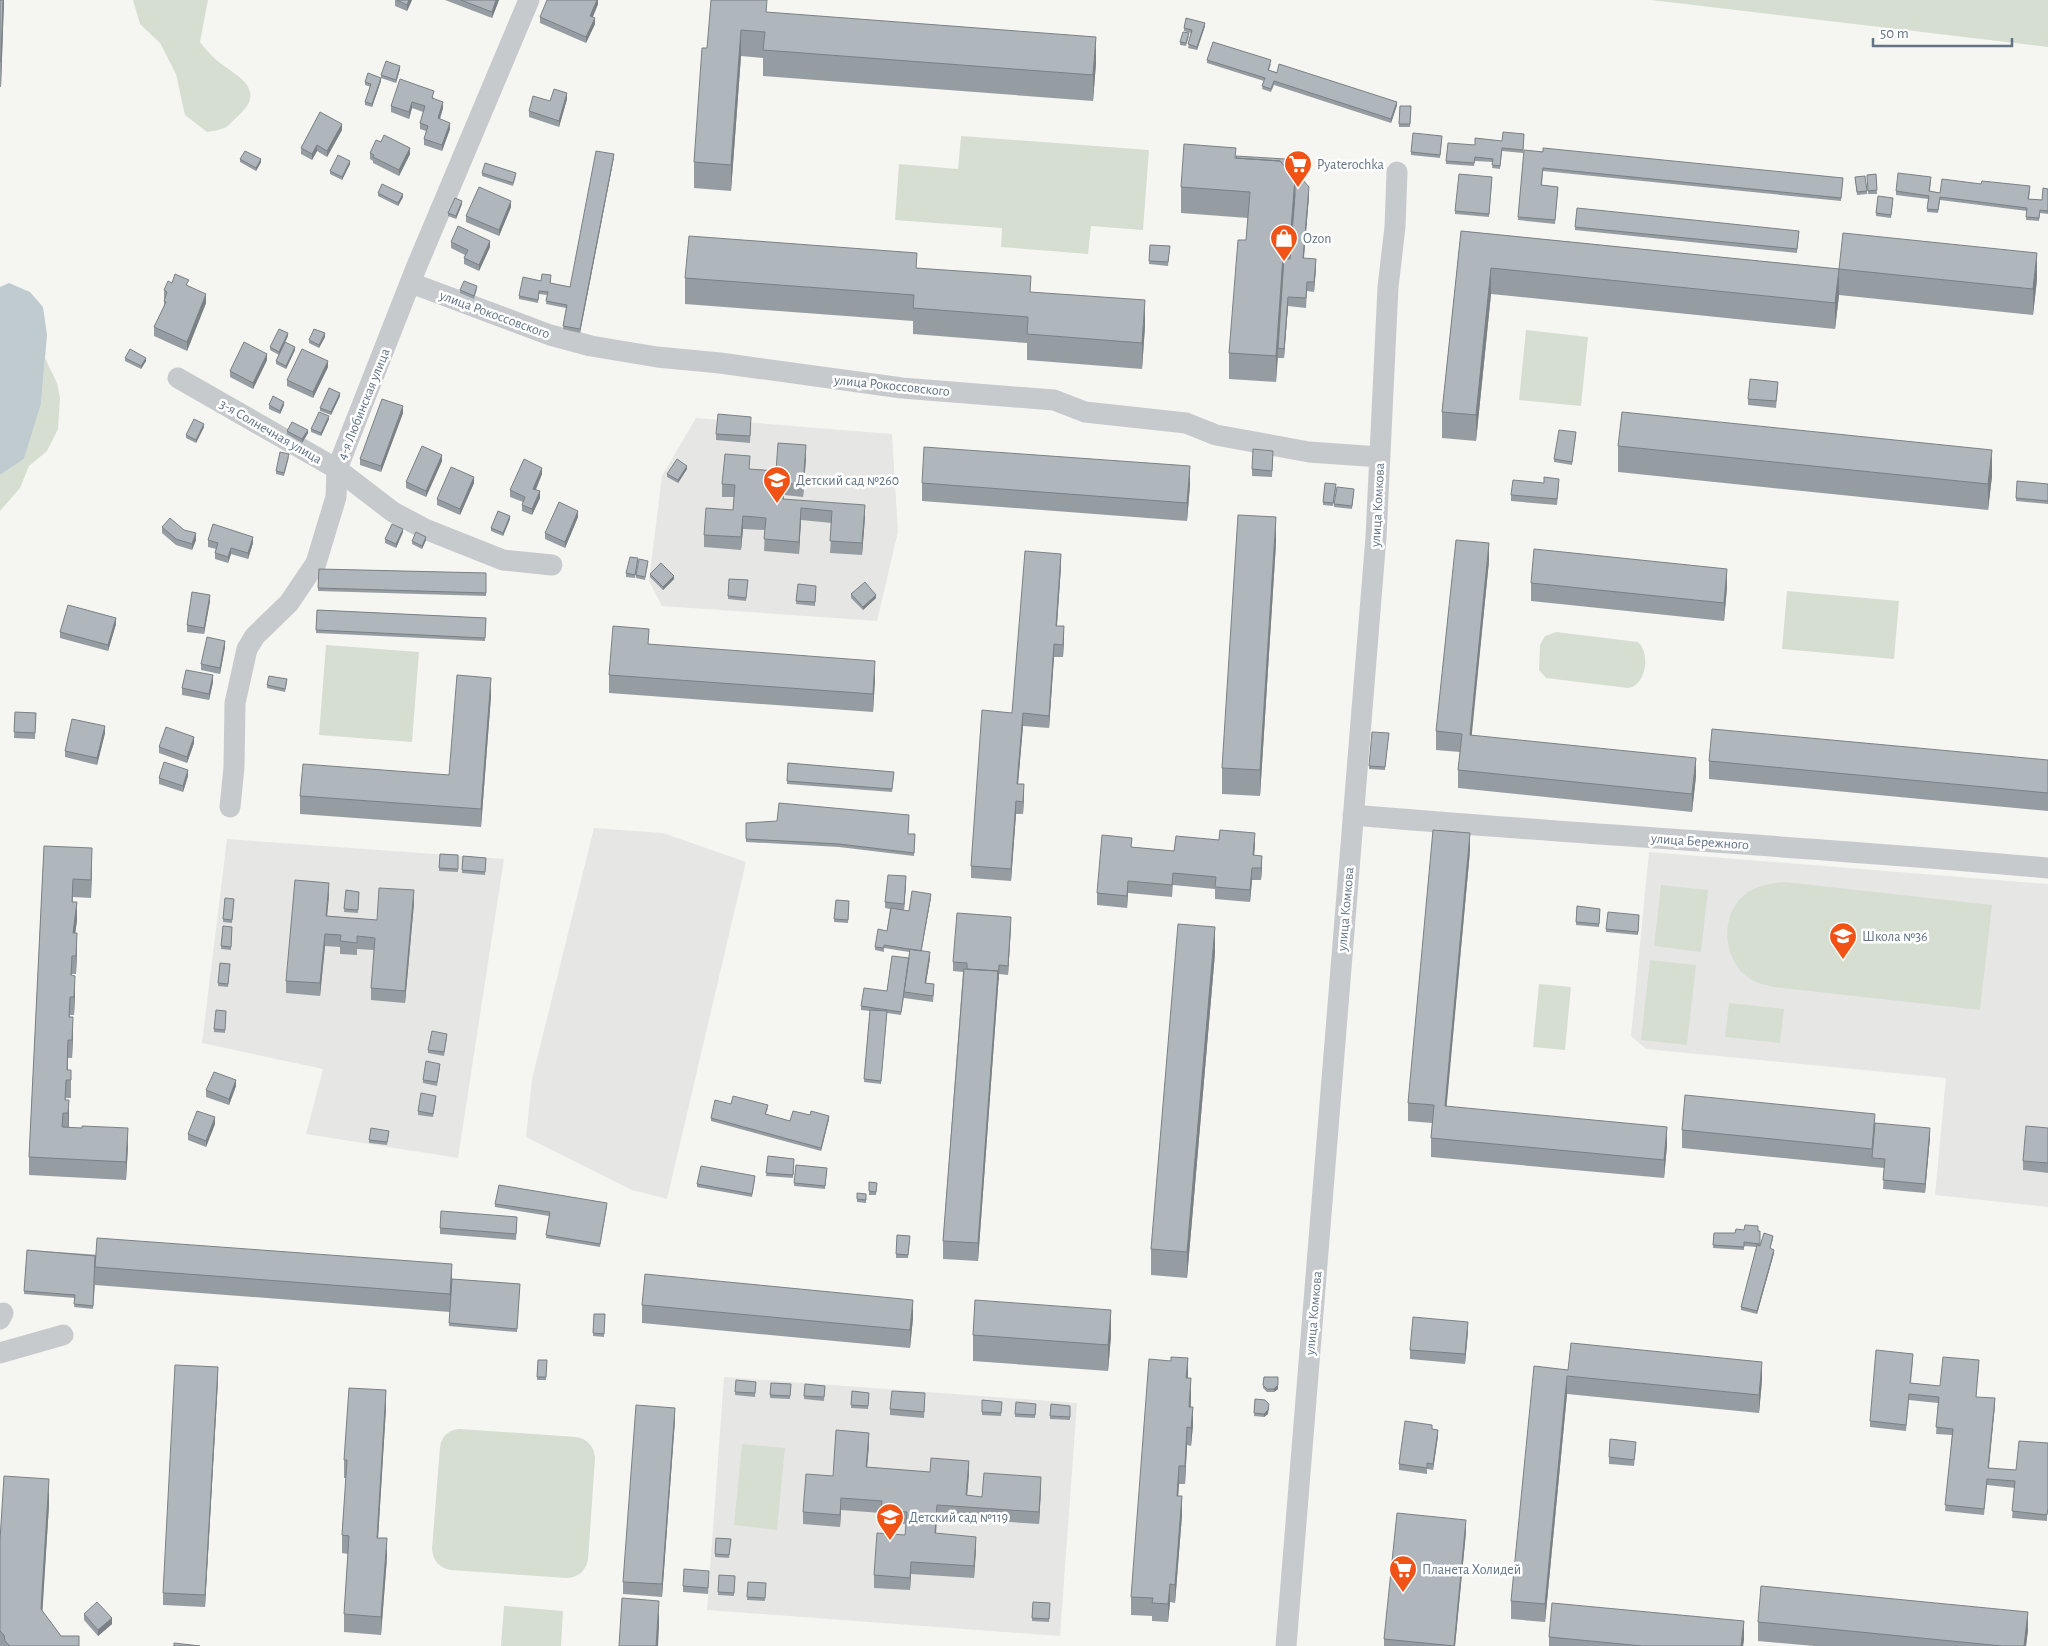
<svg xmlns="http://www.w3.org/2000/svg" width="2048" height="1646" font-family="'Alegreya Sans',sans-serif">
	<rect width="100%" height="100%" fill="#f5f6f1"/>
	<path fill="#e6e7e5" d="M696 418 892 434 898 532 877 621 662 606 649 581 662 476Z
		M594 828 663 833 746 862 667 1199 632 1190 526 1137 532 1079Z
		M227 839 504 859 458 1158 306 1134 323 1069 202 1043Z
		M1649 852 2048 884V1207L1935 1195 1946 1078 1646 1049 1631 1036Z
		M724 1377 1077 1403 1060 1636 707 1610Z"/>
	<path fill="#d6ded2" d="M133 0H208L200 42C206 49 212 57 219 62 238 77 266 89 240 114 224 129 230 128 207 132L185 115 176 74 160 43 140 24Z
		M1651 0H2048V47Z
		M961 136 1149 150 1143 230 1091 226 1088 254 1001 247 1002 228 895 220 899 164 958 169Z
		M1526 330 1588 337 1581 406 1519 400Z
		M45 358 57 383 60 398 58 429 47 451 29 466 20 488 0 511V475L24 459 41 404Z
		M1787 591 1899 601 1894 659 1782 649Z
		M1556 632 1638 642C1651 653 1646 686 1628 688L1546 678 1539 670 1540 645 1545 636Z
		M326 645 419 652 412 742 319 735Z
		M1785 882 1992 905 1980 1010 1773 987C1767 985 1760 984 1754 981 1722 965 1717 913 1748 892 1760 885 1771 883 1785 882Z
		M1661 885 1708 890 1701 952 1654 946Z
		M1650 960 1696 965 1687 1045 1641 1040Z
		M1539 984 1571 987 1565 1050 1533 1047Z
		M1729 1003 1784 1009 1780 1043 1725 1037Z
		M460 1429 577 1437C588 1440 594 1446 595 1458L588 1560C585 1572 578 1577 567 1578L450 1570C439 1567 433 1561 432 1549L440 1447C442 1435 449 1430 460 1429Z
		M742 1444 785 1448 777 1530 734 1525Z
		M504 1606 563 1611 561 1646H501Z"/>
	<path fill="#c0cbd0" d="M9 283 30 292 43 307 47 335 41 404 24 459 0 475V287Z"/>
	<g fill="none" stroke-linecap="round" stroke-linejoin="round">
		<path stroke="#c7cacd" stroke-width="21" d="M411 283 550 335 591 346 657 357 720 363 902 388 1054 400 1085 412 1186 423 1216 435 1309 452 1380 457
			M178 378 337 469 393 512 425 529 503 560 552 565
			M230 807 234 767 235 703 247 649 255 636 289 603 316 563 336 497 337 469 416 268 529 0
			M1353 815C1584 835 1816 847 2048 868
			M0 1319 3 1313
			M0 1353 63 1335
			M1286 1646 1376 537 1388 287 1395 227 1397 172"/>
	</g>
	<path fill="#969da2" d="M0 0H4L1 87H0Z
		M395 0H412L407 11 395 6Z
		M445 0H499L492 18Z
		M598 0V4L593 17 595 24 586 43 540 23V17Z
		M767 12 1096 63 1093 101 763 76V58L741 56 731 191 694 188V162L707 48Z
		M1205 26 1197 50 1188 48 1191 33 1184 31V28Z
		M1189 36 1186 46 1180 45V42Z
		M1207 60 1271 64 1269 70 1397 105 1391 123 1274 85 1271 92 1262 89 1264 81 1207 63Z
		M400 69 396 83 381 78V75Z
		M381 81 372 107 365 105V102L371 87 365 85V82Z
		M434 97 433 98 443 108 440 119 450 129 442 151 424 145V139L426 131 420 129V123L423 112 412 108 409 119 391 112V106Z
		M567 99 559 127 529 117V111L550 101Z
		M1400 106H1411L1410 127H1399Z
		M342 130 327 157 317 151 312 160 301 154V148Z
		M1524 134 1523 153 1502 151 1500 169 1492 168 1493 162 1475 161 1474 166 1446 164V161L1475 145 1502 141Z
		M1442 139 1440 158 1411 155V152Z
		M1524 150 1843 178 1841 201 1543 171 1542 185 1558 187 1555 224 1518 220Z
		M370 153 410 154 399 176 373 163V161L370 159Z
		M614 157 580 333 563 329 566 308 546 304 547 295 539 294 538 303 519 299V296L541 281 551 279 550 283 570 287Z
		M1236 158 1309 196 1304 258 1316 268 1314 292 1307 291 1306 308 1288 306 1284 358H1278L1276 382 1229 379V353L1246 240 1248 218 1181 213V187Z
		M240 159 261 162 256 171 240 162Z
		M350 164 342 180 330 174V171Z
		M482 173 516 176 513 186 482 176Z
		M1876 174 1877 194H1868L1867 175Z
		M1855 177 1867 191V194L1857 195Z
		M1492 180 1489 217 1455 214V211Z
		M1931 180 1930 191 1940 193 2030 190 2029 199 2042 200 2048 189V214L2040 213 2039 221 2026 220 2027 211 1940 200 1938 213 1927 212 1928 199 1896 195V191Z
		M378 193 403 197 398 206 378 196Z
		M1893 201 1891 218 1876 216V213Z
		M462 204 456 219 448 216V213Z
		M511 207 499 236 466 222V216Z
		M1575 227 1799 231 1797 253 1575 230Z
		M1461 231 1839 269 2037 279 2033 315 1839 295 1835 329 1491 294 1476 441 1442 438V412Z
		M451 242 490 247 479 271 464 264V258L465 255 451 248Z
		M1150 245 1170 246 1168 266 1149 264Z
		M917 268 1031 292 1145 326 1142 369 1027 360V343L913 334V321L685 304V278Z
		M172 283 189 286 206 303 187 351 154 336V327L164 306V290Z
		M477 289 474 299 460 293V290Z
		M288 336 285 342 295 350 286 369 276 364V361L279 355 270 350V347Z
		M325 337 319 348 309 343V340Z
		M125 358 146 361 141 369 125 361Z
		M267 360 253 389 230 377V371Z
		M328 367 313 398 287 386V380Z
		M1778 388 1776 408 1748 405V399Z
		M340 396 331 415 320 411V408Z
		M269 405H284L280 414 269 409Z
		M403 413 381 472 360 465V459Z
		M329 419 321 436 311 432V429Z
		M751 423 750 443 716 440V434Z
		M204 427 196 443 186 438V435Z
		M287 431 308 433 302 443 287 434Z
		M1576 435 1572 465 1554 462V459Z
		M1618 446 1992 476 1988 510 1618 472Z
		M289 457 284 476 276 474V471Z
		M1273 457 1272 477 1252 476V469Z
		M806 458 803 497 784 495V499L865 517 862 555 830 553 832 523 801 520 799 554 764 551 765 530 743 529 741 550 704 547V535L733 510 734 497H722V484L750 469 776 471Z
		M442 461 426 497 406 488V482Z
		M687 469 678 483 667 477V474Z
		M542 474 536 490 540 498 532 515 522 511V505L523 502 510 497V490Z
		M474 483 460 515 437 505V499Z
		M922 483 1190 485 1187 521 922 501Z
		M2048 484V504L2016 501V498Z
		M1559 485 1557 505 1511 501V495Z
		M1336 488 1333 506 1323 505V502Z
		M1354 492 1352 509 1334 507V504Z
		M578 517 565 548 545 539V533Z
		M510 519 503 536 491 531V528Z
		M162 527 184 530 196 540 192 550 176 545 162 533Z
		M403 532 396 548 385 543V539Z
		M208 540 253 543 248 559 231 554 228 563 215 559V553L216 549 208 547Z
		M426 540 422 549 412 544V541Z
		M1276 543 1260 796 1222 794V768Z
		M638 561 635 578 626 577V573Z
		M1489 561 1471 735 1696 776 1692 812 1458 788V770L1460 752 1436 750V731Z
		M648 564 645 580 636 578V575Z
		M1061 566 1057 626 1064 639 1063 657H1054L1049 728 1023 726 1018 784 1024 797 1023 814H1016L1011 881 971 878V866L1012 713Z
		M319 569 486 573V596L318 591Z
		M650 574 674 579 663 590 650 577Z
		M729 579 748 580 746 601 728 599Z
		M1531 583 1727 587 1724 621 1531 601Z
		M798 584 816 586 815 606 796 604Z
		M851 594 876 598 863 610 851 598Z
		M210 601 204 634 187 632V625Z
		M317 610 486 618 485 641 316 633Z
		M116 624 108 651 60 638V632Z
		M649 644 875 679 873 712 609 693V675Z
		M225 647 220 674 201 670V664Z
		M213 682 209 700 182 695V688Z
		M287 682 285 692 267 688V685Z
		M491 696 481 827 300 814V796L449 775Z
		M15 712 36 713 35 739 14 738Z
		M105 733 97 765 65 757V751Z
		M1389 733 1385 770 1369 769V766Z
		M194 743 187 763 159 753V747Z
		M2048 760V811L1709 779V761Z
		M788 763 894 772 892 792 787 784Z
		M188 776 183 792 159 784V778Z
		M746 823 908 834 915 838 914 856 839 847 746 842Z
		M1255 845 1254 855 1262 868 1261 880H1252L1250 902 1215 899V889L1173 885 1172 897 1128 893 1127 908 1097 905V893L1132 847 1174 851Z
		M44 846 92 867 91 898 73 897V902L77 920 75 933 77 952 76 974H72V976L75 994 74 1015H70V1017L73 1035 72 1058H68V1070H71V1098H66V1100H69V1128L128 1146 126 1180 29 1175V1157Z
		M1470 851 1446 1107 1667 1145 1664 1178 1431 1157V1138L1432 1123 1408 1121V1103Z
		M440 854 458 855V872L439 871Z
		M463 856 486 858 485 875 462 873Z
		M906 883 904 910 909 911 931 897 921 951 930 958 926 983 934 990 933 1002 904 998V996L901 1015 887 1013 881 1084 864 1082 870 1011 861 1010V1006L887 991 909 958V952L884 948V952L875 950V947L887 931 890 909 885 908V902Z
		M346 890 359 892 358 913 344 912Z
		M329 895 327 916 377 920 414 903 405 1003 371 1000V988L374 950 357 949V955L340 954V947L325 946 320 996 286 993V981Z
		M225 898 234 899 232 923 223 922Z
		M836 900 849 901 848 923 834 922Z
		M1577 906 1600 909 1599 927 1576 925Z
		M1639 915 1638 935 1606 932V929Z
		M223 926 232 927 231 950 221 949Z
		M1011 926 1008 975 999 974 978 1261 943 1259V1241L963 972 953 971V962Z
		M1215 953 1187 1278 1151 1275V1249Z
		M220 963 230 964 228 987 218 986Z
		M226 1011 225 1033 214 1032V1029Z
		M447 1037 444 1056 428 1053V1050Z
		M440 1067 437 1086 423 1083V1080Z
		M236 1086 229 1105 206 1097V1090Z
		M436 1099 433 1117 418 1115V1111Z
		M731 1104 768 1108 766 1114 790 1121 810 1115 829 1119 821 1151 711 1121V1118Z
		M1875 1123 1930 1137 1925 1193 1883 1189 1884 1168 1682 1148V1130Z
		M215 1124 206 1147 188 1140V1134Z
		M2048 1128V1173L2023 1170V1161Z
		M389 1134 387 1145 369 1143V1140Z
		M768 1156 794 1159 793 1178 766 1176Z
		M796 1165 827 1168 825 1189 794 1186Z
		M755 1179 752 1197 697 1187V1184Z
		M869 1182 877 1183 876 1195H869Z
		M857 1193 866 1194V1203L857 1202Z
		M495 1204 607 1206 600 1247 546 1238 549 1216 495 1207Z
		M517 1223 516 1240 440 1234V1228Z
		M1758 1231H1760V1246L1773 1239 1770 1249 1774 1253 1757 1314 1741 1310V1307L1757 1247 1744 1246V1250L1713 1248 1714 1233H1735Z
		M897 1235 910 1236 908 1258H896Z
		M27 1250 520 1284 517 1332 449 1326 450 1312 95 1285 93 1309 74 1307 75 1298 24 1294Z
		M642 1305 913 1318 910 1348 642 1323Z
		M594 1314H605L604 1337 593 1336Z
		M1468 1331 1465 1364 1410 1359V1350Z
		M973 1335 1111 1336 1108 1371 973 1361Z
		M538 1360H547L546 1380H537Z
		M1913 1360 1911 1383 1940 1386 1979 1366 1976 1397 1995 1405 1989 1468 2016 1470 2048 1443 2047 1521 2012 1518 2015 1488 1987 1485 1984 1515 1945 1511 1952 1435 1936 1434 1938 1403 1909 1400 1906 1431 1870 1427V1421Z
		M1568 1370 1762 1380 1759 1413 1567 1394 1545 1622 1511 1619V1601Z
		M1264 1377H1278V1389L1274 1392H1267L1263 1388Z
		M1188 1378 1191 1396V1407L1193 1425 1191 1446 1187 1445 1185 1484H1179L1178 1496 1182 1515 1175 1603 1170 1602 1168 1622 1152 1621V1616L1131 1615V1597Z
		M218 1380 205 1607 163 1605V1593Z
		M736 1380 756 1382 755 1397 735 1395Z
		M771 1383 791 1384 790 1399 770 1398Z
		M805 1384 825 1386 824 1401 804 1399Z
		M852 1391 869 1393 868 1409 851 1408Z
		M1255 1399 1268 1414 1264 1417 1254 1416Z
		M925 1400 924 1418 890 1415V1409Z
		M982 1400 1002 1402 1001 1416 982 1415Z
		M1036 1404 1035 1418 1015 1417V1414Z
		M1051 1404 1070 1406V1420L1050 1419Z
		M386 1408 378 1538 387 1557 381 1635 344 1632V1614L348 1554 342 1553V1535L346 1478H344V1460Z
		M675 1420 662 1597 623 1594V1582Z
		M1438 1436 1433 1470 1427 1469V1474L1399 1470V1464Z
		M869 1445 867 1467 930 1472 969 1473 967 1496 982 1497 1041 1489 1039 1524 937 1517 936 1534 976 1549 974 1578 911 1574 910 1590 874 1588V1575L905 1535 906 1524 881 1522V1513L841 1510 840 1527 803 1524V1512L833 1476Z
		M1636 1448 1634 1466 1609 1464V1457Z
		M49 1505 42 1611 61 1636 79 1646H0V1540Z
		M1466 1532 1455 1646H1384V1639Z
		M716 1538 731 1539 729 1558 715 1557Z
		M719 1575 735 1576 734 1596 718 1595Z
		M709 1577 708 1594 683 1592V1586Z
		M748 1582 766 1583 765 1601 747 1600Z
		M1033 1602 1050 1603 1049 1622 1032 1621Z
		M84 1614 112 1624 98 1636 84 1620Z
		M1758 1622 2028 1630 2026 1646H1814L1758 1641Z
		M1549 1637 1744 1639 1743 1646H1549Z"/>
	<path fill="#7a8084" d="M3 0H4L1 87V61Z
		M409 0H412L407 11V5Z
		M496 0H499L492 18V12Z
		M597 0H598V4L590 23V16Z
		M595 18V24L586 43V37Z
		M1205 23V26L1197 50V47Z
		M741 30V56L731 191V165Z
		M1096 37V63L1093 101V75Z
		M400 66V69L396 83V80Z
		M381 78V81L372 107V104Z
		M567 93V99L559 127V121Z
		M412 102V108L409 119V112Z
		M443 102V108L438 124V118Z
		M1397 102V105L1391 123V119Z
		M450 123V129L442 151V145Z
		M342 124V130L327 157V151Z
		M317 145V151L312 160V154Z
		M410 148V154L399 176V170Z
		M614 154V157L580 333V329Z
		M261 159V162L256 171V168Z
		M350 161V164L342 180V177Z
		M1295 178V204L1290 268V242Z
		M1309 187V196L1303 267V258Z
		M403 194V197L398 206V203Z
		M462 201V204L456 219V216Z
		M511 201V207L499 236V230Z
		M490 241V247L479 271V265Z
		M1284 242V268L1278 348 1276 382V356Z
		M2037 253V279L2033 315V289Z
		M1316 259V268L1314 292V282Z
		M1491 268V294L1476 441V415Z
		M1839 269V295L1835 329V303Z
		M206 294V303L187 351V342Z
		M1288 297V306L1284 358V349Z
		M1145 300V326L1142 369V343Z
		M288 333V336L279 355V352Z
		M325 333V337L319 348V345Z
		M295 347V350L286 369V366Z
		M267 354V360L253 389V383Z
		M146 358V361L141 369V366Z
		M328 361V367L313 398V392Z
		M340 393V396L331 415V412Z
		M284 402V405L280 414V411Z
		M403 406V413L381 472V466Z
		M329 416V419L321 436V433Z
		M204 424V427L196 443V440Z
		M308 430V433L302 443V439Z
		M806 445V458L803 497V485Z
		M1992 450V476L1988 510V484Z
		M442 455V461L426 497V491Z
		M687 466V469L678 483V480Z
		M1190 466V485L1187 521V503Z
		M542 468V474L533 495V489Z
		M474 477V483L460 515V509Z
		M540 491V498L532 515V509Z
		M865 505V517L862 555V543Z
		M801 508V520L799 554V542Z
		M578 511V517L565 548V542Z
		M510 516V519L503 536V533Z
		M743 516V529L741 550V537Z
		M1276 517V543L1260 796V770Z
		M403 529V532L396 548V544Z
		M196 533V540L192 550V544Z
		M253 537V543L248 559V553Z
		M426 537V540L422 549V546Z
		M1489 543V561L1470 753V735Z
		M231 548V554L228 563V557Z
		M1061 554V566L1056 638V626Z
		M1727 569V587L1724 621V603Z
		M674 576V579L663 590V587Z
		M210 595V601L204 634V628Z
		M876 595V598L863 610V607Z
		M116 618V624L108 651V645Z
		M1064 626V639L1063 657V645Z
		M225 641V647L220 674V668Z
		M1054 644V657L1049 728V716Z
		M875 661V679L873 712V694Z
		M213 675V682L209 700V694Z
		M491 678V696L481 827V809Z
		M1023 713V726L1017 796V784Z
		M105 726V733L97 765V758Z
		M194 737V743L187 763V757Z
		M1696 758V776L1692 812V794Z
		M188 770V776L183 792V786Z
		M1024 784V797L1023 814V802Z
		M1016 801V814L1011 881V869Z
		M1255 833V845L1253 868V855Z
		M1470 833V851L1445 1124V1106Z
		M92 848V867L91 898V880Z
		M1262 856V868L1261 880V868Z
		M1252 868V880L1250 902V890Z
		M906 876V883L904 910V904Z
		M1128 881V893L1127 908V896Z
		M329 883V895L326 928V916Z
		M414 890V903L405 1003V991Z
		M931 894V897L921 954V951Z
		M77 902V920L73 951V933Z
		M1011 917V926L1008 975V966Z
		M1215 927V953L1187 1278V1252Z
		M77 933V952L76 974V956Z
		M325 934V946L320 996V983Z
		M930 952V958L925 989V983Z
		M999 965V974L978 1261V1243L998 971Z
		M75 976V994L74 1015V997Z
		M73 1017V1035L72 1058V1040Z
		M68 1040V1058L67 1080Z
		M236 1080V1086L229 1105V1099Z
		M69 1100V1118L68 1131V1113Z
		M829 1116V1119L821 1151V1148Z
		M215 1117V1124L206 1147V1141Z
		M1667 1127V1145L1664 1178V1160Z
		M128 1128V1146L126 1180V1162Z
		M1930 1128V1137L1925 1193V1184Z
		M1774 1250V1253L1757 1314V1311Z
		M452 1264V1282L450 1312V1294Z
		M913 1300V1318L910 1348V1330Z
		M1111 1310V1336L1108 1371V1345Z
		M1468 1322V1331L1465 1364V1354Z
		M1188 1358V1376L1186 1396V1378Z
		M1762 1362V1380L1759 1413V1395Z
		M218 1367V1380L205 1607V1595Z
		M1567 1376V1394L1545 1622V1604Z
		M1191 1378V1396L1189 1425V1407Z
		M1278 1385V1389L1274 1392V1389Z
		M386 1390V1408L377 1556V1538Z
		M1995 1398V1405L1988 1474V1468Z
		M1193 1407V1425L1191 1446V1428Z
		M1269 1407 1268 1414 1264 1417V1414Z
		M675 1408V1420L662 1597V1584Z
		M1187 1427V1445L1185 1484V1466Z
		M1438 1430V1436L1433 1470V1464Z
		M869 1433V1445L866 1480V1467Z
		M969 1461V1473L966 1508V1495Z
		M1179 1466V1484L1177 1514V1496Z
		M1041 1477V1489L1039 1524V1512Z
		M49 1479V1505L41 1635V1609Z
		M1182 1496V1515L1175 1603V1585Z
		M841 1498V1510L840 1527V1515Z
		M937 1505V1517L935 1546V1533Z
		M1466 1520V1532L1455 1646H1454Z
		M976 1537V1549L974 1578V1566Z
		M387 1538V1557L381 1635V1617Z
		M911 1562V1574L910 1590V1578Z
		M1170 1584V1602L1168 1622V1604Z
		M659 1601V1627L658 1646H656Z
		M2028 1612V1630L2026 1646H2024Z
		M112 1618V1624L98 1636V1630Z
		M1744 1621V1639L1743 1646H1741Z"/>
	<path fill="#afb7bc" stroke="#7a8084" d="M0 0H3L1 61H0Z
		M397 0H409L407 5Z
		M461 0H496L492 12Z
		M547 0H597L590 16 595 18 586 37 540 17Z
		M711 0H767L766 12 1096 37 1093 75 763 50 765 32 741 30 731 165 694 162 702 48H707Z
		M1186 18 1205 23 1197 47 1188 44 1192 30 1184 28Z
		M1183 32 1189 33 1186 43 1180 42Z
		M1213 42 1271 60 1268 70 1277 73 1279 64 1397 102 1391 119 1274 81 1271 89 1262 86 1265 78 1207 60Z
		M386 61 400 66 396 80 381 75Z
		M368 73 381 78 372 104 365 102 371 84 365 82Z
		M400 79 434 91 432 98 443 102 438 118 450 123 442 145 424 139 428 126 420 123 425 106 412 102 409 112 391 106Z
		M554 89 567 93 559 121 529 111 533 96 550 101Z
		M1400 106H1411L1410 124H1399Z
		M320 112 342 124 327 151 317 145 312 154 301 148Z
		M1503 132 1524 134 1523 150 1502 148 1500 166 1492 165 1493 159 1475 157 1474 163 1446 161 1448 143 1475 145V138L1502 141Z
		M1413 133 1442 136 1440 155 1411 152Z
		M384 135 410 148 399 170 373 157 374 155 370 153 376 140 381 142Z
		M1184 144 1236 148 1235 158 1280 161 1295 178 1290 242H1284L1276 356 1229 353 1238 240H1246L1250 192 1181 187Z
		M1543 148 1843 178 1841 198 1543 168 1541 185 1558 187 1555 220 1518 217 1524 150 1543 152Z
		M245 151 261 159 256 168 240 159Z
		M596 151 614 154 580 329 563 326 567 305 546 301 548 292 539 291 538 300 519 296 523 277 541 281 542 274 551 275 550 283 570 287Z
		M338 155 350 161 342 177 330 171Z
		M1236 156 1285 159 1309 187 1303 258 1316 259 1314 282H1307L1306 298 1288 297 1284 349 1278 348 1284 258 1290 259 1295 195V178L1280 161 1236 158Z
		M485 163 516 173 513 183 482 173Z
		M1898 173 1931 177 1929 191 1940 193 1942 179 1981 184 1982 181 2030 186 2028 199 2042 200 2043 188 2048 189V211L2040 210 2039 218 2026 217 2027 208 1940 197 1938 210 1927 209 1929 196 1896 191Z
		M1459 174 1492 177 1489 214 1455 211Z
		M1876 174 1877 190 1868 191 1867 175Z
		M1865 176 1867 191 1857 192 1855 177Z
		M382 184 403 194 398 203 378 193Z
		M479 187 511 201 499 230 466 216Z
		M1878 196 1893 198 1891 215 1876 213Z
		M455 198 462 201 456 216 448 213Z
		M1577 208 1799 231 1797 249 1575 227Z
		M458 226 490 241 479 265 464 258 468 250 451 242Z
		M1461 231 1839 269 1835 303 1491 268 1476 415 1442 412Z
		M1843 233 2037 253 2033 289 1839 269Z
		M689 236 917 253 916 268 1031 276 1030 292 1145 300 1142 343 1027 334 1028 317 913 308 914 295 685 278Z
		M1150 245 1170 246 1168 262 1149 261Z
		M175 274 189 280 186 285 206 294 187 342 154 327 166 302 164 301 167 292 164 290 168 281 172 283Z
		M464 281 477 286 474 296 460 290Z
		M279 329 288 333 279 352 270 347Z
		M314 329 325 333 319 345 309 340Z
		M244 342 267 354 253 383 230 371Z
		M285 342 295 347 286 366 276 361Z
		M130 349 146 358 141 366 125 358Z
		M302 349 328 361 313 392 287 380Z
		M1750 379 1778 382 1776 401 1748 399Z
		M329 388 340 393 331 412 320 408Z
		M273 396 284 402 280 411 269 405Z
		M382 399 403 406 381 466 360 459Z
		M319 412 329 416 321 433 311 429Z
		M1622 412 1992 450 1988 484 1618 446Z
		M718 414 751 417 750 436 716 434Z
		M194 419 204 424 196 440 186 435Z
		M292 422 308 430 302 439 287 431Z
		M1559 430 1576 432 1572 462 1554 459Z
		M778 443 806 445 803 485 784 483 783 499 865 505 862 543 830 541 832 511 801 508 799 542 764 539 766 518 743 516 741 537 704 535 706 508 733 510 735 485 722 484 725 454 750 456 749 469 776 471Z
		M422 446 442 455 426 491 406 482Z
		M924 447 1190 466 1187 503 922 483Z
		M1253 449 1273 451 1272 471 1252 469Z
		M280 452 289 454 284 473 276 471Z
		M524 459 542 468 533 489 540 491 532 509 522 505 525 497 510 490Z
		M677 459 687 466 678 480 667 474Z
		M451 467 474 477 460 509 437 499Z
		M1544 477 1559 479 1557 499 1511 495 1513 480 1544 483Z
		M2017 481 2048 484V501L2016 498Z
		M1325 483 1336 484 1333 503 1323 502Z
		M1337 487 1354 489 1352 506 1334 504Z
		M559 502 578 511 565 542 545 533Z
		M498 511 510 516 503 533 491 528Z
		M1238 515 1276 517 1260 770 1222 768Z
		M170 518 184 530 196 533 192 544 176 539 162 527Z
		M213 524 253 537 248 553 231 548 228 557 215 553 218 543 208 540Z
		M392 524 403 529 396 544 385 539Z
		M416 532 426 537 422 546 412 541Z
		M1456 540 1489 543 1470 735 1696 758 1692 794 1458 770 1462 734 1436 731Z
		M1534 549 1727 569 1724 603 1531 583Z
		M1025 551 1061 554 1056 626H1064L1063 645 1054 644 1049 716 1023 713 1017 784H1024L1023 802 1016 801 1011 869 971 866 982 710 1012 713Z
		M630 557 638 558 635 575 626 573Z
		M639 559 648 561 645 577 636 575Z
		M661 563 674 576 663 587 650 574Z
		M319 569 486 573V593L318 588Z
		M729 579 748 580 746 598 728 596Z
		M865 582 876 595 863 607 851 594Z
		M798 584 816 586 815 602 796 601Z
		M192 592 210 595 204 628 187 625Z
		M68 605 116 618 108 645 60 632Z
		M317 610 486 618 485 638 316 630Z
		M613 626 649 629 648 644 875 661 873 694 609 675Z
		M207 637 225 641 220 668 201 664Z
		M186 670 213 675 209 694 182 688Z
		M457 675 491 678 481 809 300 796 303 764 449 775Z
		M269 676 287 679 285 689 267 685Z
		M15 712 36 713 35 733 14 732Z
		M72 719 105 726 97 758 65 751Z
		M166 727 194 737 187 757 159 747Z
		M1712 729 2048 760V793L1709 761Z
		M1372 732 1389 733 1385 767 1369 766Z
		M164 762 188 770 183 786 159 778Z
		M788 763 894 772 892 789 787 781Z
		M779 803 909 815 908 834H915L914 853 839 844 746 839V823L777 821Z
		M1220 830 1255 833 1253 855 1262 856 1261 868H1252L1250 890 1215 887 1216 877 1173 873 1172 885 1128 881 1127 896 1097 893 1102 835 1132 838 1131 847 1174 851 1176 836 1219 840Z
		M1433 830 1470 833 1445 1106 1667 1127 1664 1160 1431 1138 1434 1105 1408 1103Z
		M44 846 92 848 91 880 73 879 72 902H77L73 933H77L76 956H72L71 975 75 976 74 997H70L69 1017H73L72 1040H68L67 1070H71V1080H66L65 1100H69L68 1113H63L62 1127 82 1128V1126L128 1128 126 1162 29 1157Z
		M440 854 458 855V869L439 868Z
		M463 856 486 858 485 872 462 870Z
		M888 875 906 876 904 904 885 902Z
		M295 880 329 883 326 916 377 920 379 888 414 890 405 991 371 988 375 938 357 936V943L340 941 341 935 325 934 320 983 286 981Z
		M346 890 359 892 358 910 344 909Z
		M912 891 931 894 921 951 884 945V948L875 947 878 929 887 931 891 908 909 911Z
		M225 898 234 899 232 920 223 919Z
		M836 900 849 901 848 920 834 919Z
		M1577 906 1600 909 1599 924 1576 922Z
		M1608 912 1639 915 1638 932 1606 929Z
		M957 913 1011 917 1008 966 999 965 998 980V971L967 969V963L953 962Z
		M1178 924 1215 927 1187 1252 1151 1249Z
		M223 926 232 927 231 947 221 946Z
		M910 949 930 952 925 983 934 984 933 996 904 992Z
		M892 956 909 958 901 1012 861 1006 864 988 887 991Z
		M220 963 230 964 228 984 218 983Z
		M964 969 998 971 978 1243 943 1241Z
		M216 1010 226 1011 225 1030 214 1029Z
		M870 1010 887 1011 881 1081 864 1079Z
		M432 1031 447 1034 444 1052 428 1050Z
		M426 1061 440 1064 437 1082 423 1080Z
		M214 1072 236 1080 229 1099 206 1090Z
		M421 1093 436 1096 433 1114 418 1111Z
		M1685 1095 1875 1114 1872 1149 1682 1130Z
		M733 1096 768 1105 765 1114 790 1121 793 1111 810 1115 811 1111 829 1116 821 1148 711 1118 715 1100 731 1104Z
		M197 1111 215 1117 206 1141 188 1134Z
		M1875 1123 1930 1128 1925 1184 1883 1180 1885 1159 1872 1158Z
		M2026 1126 2048 1128V1163L2023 1161Z
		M371 1128 389 1131 387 1142 369 1140Z
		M768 1156 794 1159 793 1175 766 1173Z
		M796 1165 827 1168 825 1186 794 1183Z
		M701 1166 755 1176 752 1194 697 1184Z
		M869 1182 877 1183 876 1192 869 1191Z
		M499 1185 607 1203 600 1244 546 1235 550 1212 495 1204Z
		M857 1193 866 1194V1200L857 1199Z
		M441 1211 517 1217 516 1234 440 1228Z
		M1745 1225 1758 1226V1231H1760V1244L1744 1242V1247L1713 1245 1714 1233H1735L1736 1229 1744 1230Z
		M1764 1233 1773 1236 1770 1248 1774 1250 1757 1311 1741 1307 1757 1245 1760 1246Z
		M897 1235 910 1236 908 1255 896 1254Z
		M97 1238 452 1264 450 1294 95 1267Z
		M27 1250 95 1256 93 1306 74 1304 75 1295 24 1291Z
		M645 1274 913 1300 910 1330 642 1305Z
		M452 1279 520 1284 517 1329 449 1323Z
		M975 1300 1111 1310 1108 1345 973 1335Z
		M594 1314H605L604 1334 593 1333Z
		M1413 1317 1468 1322 1465 1354 1410 1350Z
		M1571 1343 1762 1362 1759 1395 1567 1376 1545 1604 1511 1601 1534 1366 1568 1370Z
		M1876 1350 1913 1354 1910 1383 1940 1386 1943 1357 1979 1360 1976 1397 1995 1398 1988 1468 2016 1470 2019 1441 2048 1443V1508L2047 1515 2012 1511 2015 1481 1987 1479 1984 1509 1945 1505 1953 1429 1936 1427 1939 1397 1909 1394 1906 1425 1870 1421Z
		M1171 1357 1188 1358 1186 1378H1191L1189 1407H1193L1191 1428 1187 1427 1185 1466H1179L1177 1496H1182L1175 1585 1170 1584 1168 1604 1152 1603 1153 1598 1131 1597 1149 1359 1171 1361Z
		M538 1360H547L546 1377H537Z
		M175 1365 218 1367 205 1595 163 1593Z
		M1264 1377H1278V1385L1274 1389H1267L1263 1385Z
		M736 1380 756 1382 755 1393 735 1392Z
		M771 1383 791 1384 790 1396 770 1395Z
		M805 1384 825 1386 824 1397 804 1396Z
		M349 1388 386 1390 377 1538H387L381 1617 344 1614 349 1536 342 1535 347 1460H344Z
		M852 1391 869 1393 868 1406 851 1405Z
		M892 1391 925 1393 924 1412 890 1409Z
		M1255 1399 1265 1400 1269 1404 1268 1410 1264 1414 1254 1413Z
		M982 1400 1002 1402 1001 1413 982 1412Z
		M1016 1402 1036 1404 1035 1415 1015 1414Z
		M1051 1404 1070 1406V1417L1050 1416Z
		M636 1405 675 1408 662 1584 623 1582Z
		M1405 1421 1432 1425V1429L1438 1430 1433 1464 1427 1463V1468L1399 1464Z
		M836 1430 869 1433 866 1467 930 1472 931 1458 969 1461 966 1495 982 1497 984 1473 1041 1477 1039 1512 937 1505 935 1533 976 1537 974 1566 911 1562 910 1578 874 1575 877 1533 905 1535 907 1512 881 1510 882 1501 841 1498 840 1515 803 1512 806 1474 833 1476Z
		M1610 1439 1636 1442 1634 1460 1609 1457Z
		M4 1476 49 1479 41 1609 61 1636H79V1646H10L5 1641 4 1635 0 1631V1540Z
		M1397 1513 1466 1520 1454 1646 1384 1639Z
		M716 1538 731 1539 729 1555 715 1554Z
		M684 1569 709 1571 708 1588 683 1586Z
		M719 1575 735 1576 734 1593 718 1592Z
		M748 1582 766 1583 765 1598 747 1597Z
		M1761 1586 2028 1612 2024 1646H2002L1758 1622Z
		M622 1598 659 1601 656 1646H619Z
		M97 1602 112 1618 98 1630 84 1614Z
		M1033 1602 1050 1603 1049 1619 1032 1618Z
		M1552 1603 1744 1621 1741 1646H1642L1549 1637Z
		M174 1643 200 1646H174Z"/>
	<defs>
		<g id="supermarket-pin" transform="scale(1.4375)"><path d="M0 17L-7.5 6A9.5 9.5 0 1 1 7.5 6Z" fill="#f15316" stroke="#fff"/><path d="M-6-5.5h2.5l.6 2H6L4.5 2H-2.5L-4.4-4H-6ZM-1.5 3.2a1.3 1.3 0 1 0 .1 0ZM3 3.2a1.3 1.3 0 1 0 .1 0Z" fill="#fff"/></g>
		<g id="shop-pin" transform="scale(1.4375)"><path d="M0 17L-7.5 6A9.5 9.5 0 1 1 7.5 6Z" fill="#f15316" stroke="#fff"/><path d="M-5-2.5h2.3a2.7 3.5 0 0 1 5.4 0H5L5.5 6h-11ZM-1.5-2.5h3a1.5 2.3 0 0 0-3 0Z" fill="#fff"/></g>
		<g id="school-pin" transform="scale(1.4375)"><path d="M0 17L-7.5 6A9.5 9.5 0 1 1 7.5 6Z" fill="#f15316" stroke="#fff"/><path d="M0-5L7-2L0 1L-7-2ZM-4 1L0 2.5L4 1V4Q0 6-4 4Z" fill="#fff"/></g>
	</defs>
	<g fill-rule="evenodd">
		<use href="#supermarket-pin" x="1298" y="164"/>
		<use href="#shop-pin" x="1284" y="238"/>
		<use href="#school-pin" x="777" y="480"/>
		<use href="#school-pin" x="1843" y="936"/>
		<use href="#school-pin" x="890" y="1517"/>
		<use href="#supermarket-pin" x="1403" y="1569"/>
	</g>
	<g text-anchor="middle" stroke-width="5" stroke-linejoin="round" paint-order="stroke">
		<g font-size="14" fill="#627485" stroke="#fff" text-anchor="start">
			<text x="1317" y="169">Pyaterochka</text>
			<text x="1303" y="243">Ozon</text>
			<text x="796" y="485">Детский сад №260</text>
			<text x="1862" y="941">Школа №36</text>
			<text x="909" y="1522">Детский сад №119</text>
			<text x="1422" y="1574">Планета Холидей</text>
		</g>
		<g font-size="14" fill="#627485" stroke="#fff">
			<text transform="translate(495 314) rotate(20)" y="5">улица Рокоссовского</text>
			<text transform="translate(892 385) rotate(6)" y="5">улица Рокоссовского</text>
			<text transform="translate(363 404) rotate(-68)" y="5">4-я Любинская улица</text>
			<text transform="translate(271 431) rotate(30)" y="5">3-я Солнечная улица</text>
			<text transform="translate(1377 505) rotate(-87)" y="5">улица Комкова</text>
			<text transform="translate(1700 841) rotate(4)" y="5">улица Бережного</text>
			<text transform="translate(1345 909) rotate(-85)" y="5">улица Комкова</text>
			<text transform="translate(1313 1313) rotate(-85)" y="5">улица Комкова</text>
		</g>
	</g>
	<path d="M1873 38v8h139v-8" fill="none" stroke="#627485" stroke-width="2.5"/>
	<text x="1880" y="38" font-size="15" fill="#627485" stroke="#ffffff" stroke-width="4" paint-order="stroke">50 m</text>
</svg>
